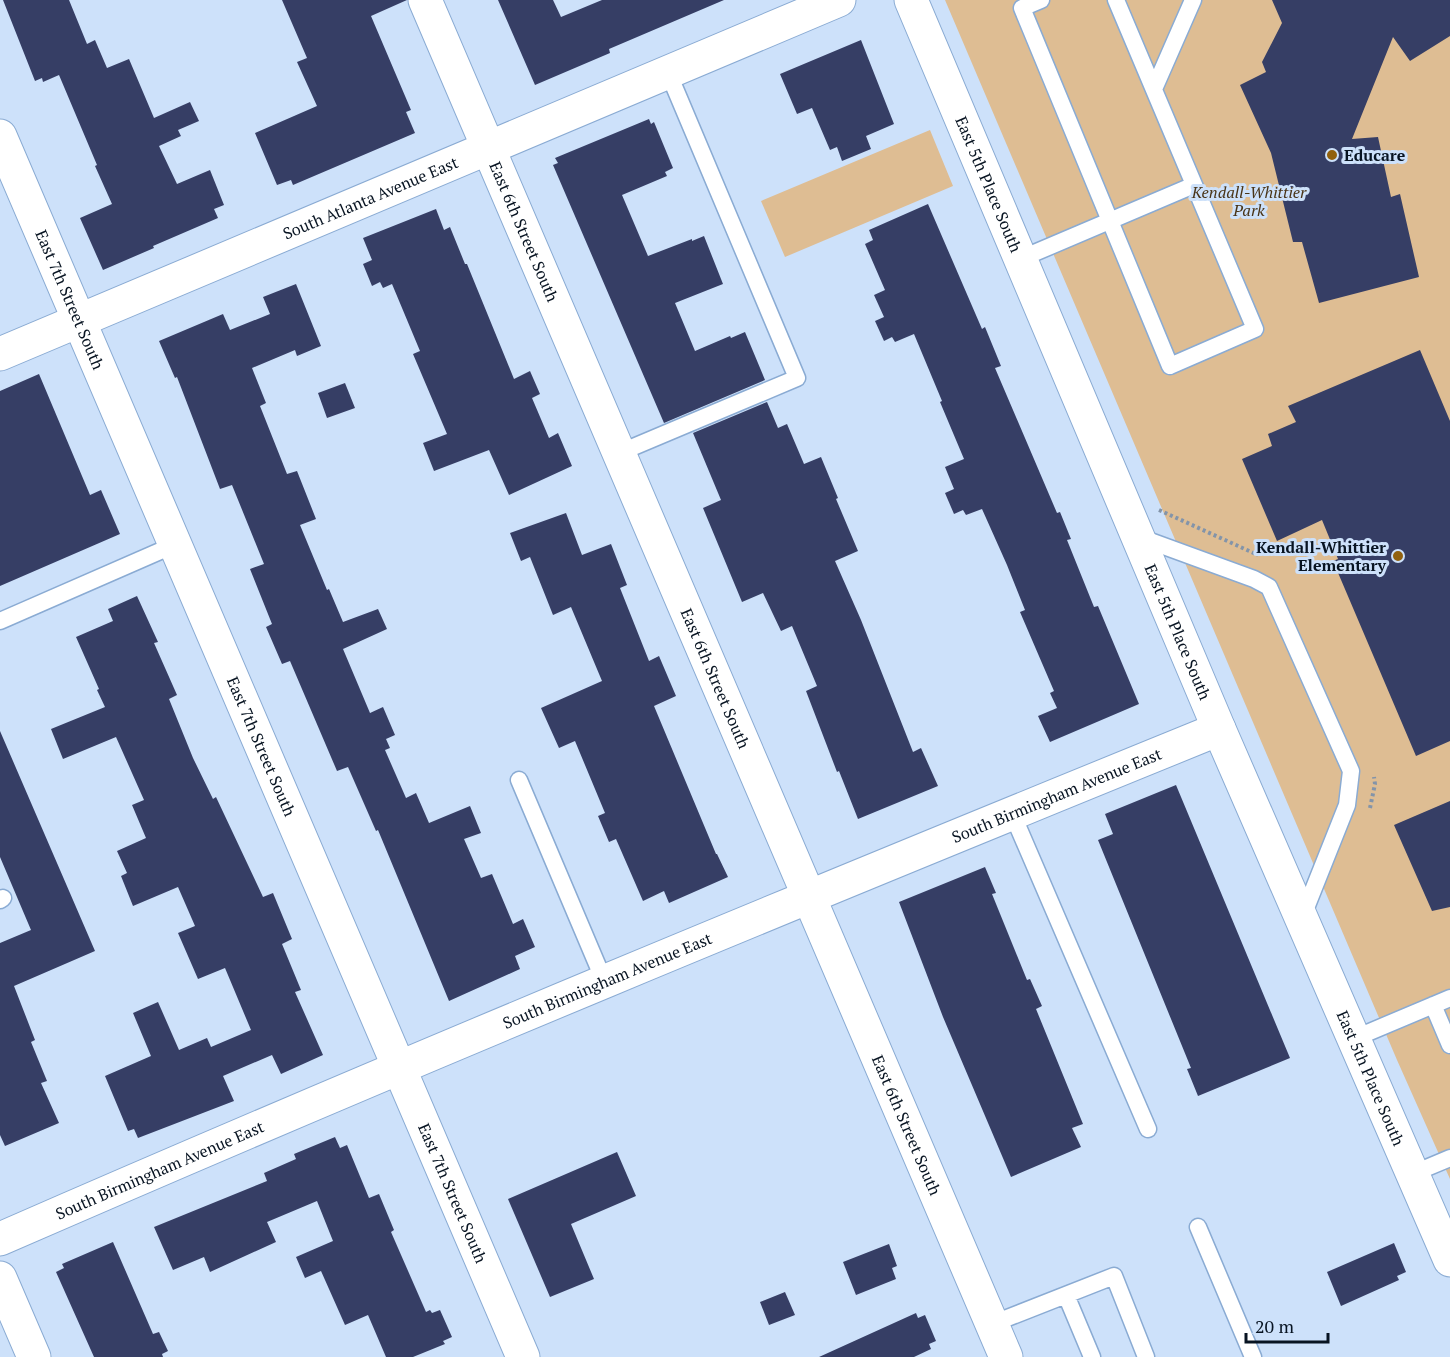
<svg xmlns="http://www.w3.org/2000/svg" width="1450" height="1357" font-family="'PT Serif',serif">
	<rect width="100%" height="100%" fill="#cde1fa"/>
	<path fill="#debd93" d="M945 0H1450V1179L1397 1060Z
		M930 130 953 186 785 257 761 201Z"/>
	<path fill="#363e65" d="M3 0H69L87 44 95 40 107 68 129 59 154 118 190 102 199 121 178 130 181 136 159 146 177 184 210 170 224 205 214 209 218 218 153 246 154 248 103 270 80 218 112 204 95 166 97 165 59 75 43 82 42 78 35 81Z
		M282 0H407L371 16 411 110 406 112 415 133 293 185 291 180 277 185 255 133 317 106 297 62 307 58Z
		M498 0H553L561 17 602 0H724L609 49 610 53 535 85Z
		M1272 0H1450V36L1410 61 1393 37 1352 139 1378 137 1391 197 1400 194 1419 277 1319 303 1302 242H1293L1271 153 1240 85 1266 72 1262 62 1282 23Z
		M861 40 894 124 866 136 871 149 842 161 837 147 830 150 812 108 797 114 780 74Z
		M649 119 651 124 654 122 673 168 665 172 667 176 622 195 648 256 692 239V241L704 236 723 284 675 303 695 351 730 336 731 338 745 332 765 380 664 423 553 165 558 163 555 158Z
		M928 204 982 329 985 327 1001 366 995 368 1057 513 1060 512 1071 539 1067 540 1094 607 1098 606 1139 704 1050 742 1038 716 1057 708 1050 693 1054 691 1020 612 1025 610 1007 565 982 509 966 515 963 510 954 514 945 493 954 489 945 467 964 459 940 402 942 401 914 334 895 342 892 337 884 341 875 321 884 317 874 295 885 290 865 244 873 240 869 230Z
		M436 209 444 230 450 227 465 264H467L514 379 530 371 540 394 532 398 549 438 558 433 572 466 509 495 489 450 434 471 423 443 447 434 413 354 420 351 392 284 383 288 380 282 372 286 363 264 372 260 363 238Z
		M296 284 321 346 297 356 295 350 252 368 266 403 260 406 287 474 297 471 316 519 300 525 327 590 329 589 343 622 378 609 387 629 343 649 370 713 383 707 395 735 386 739 390 748 385 750 406 798 416 793 429 823 470 806 481 833 464 839 481 878 492 874 513 924 523 919 535 947 515 956 520 969 449 1001 378 830 376 831 348 767 337 771 290 661 282 664 266 627 272 624 250 569 264 564 232 485 220 489 177 377 175 378 159 341 223 314 230 330 270 314 263 297Z
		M1420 350 1450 421V741L1416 756 1333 561 1338 559 1322 520 1277 541 1242 459 1272 446 1268 434 1296 422 1288 406Z
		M39 374 90 495 101 490 120 534 0 586V391Z
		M345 383 355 408 327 418 318 393Z
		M767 402 778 428 787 424 804 464 821 457 838 498 836 499 858 551 835 561 861 620 913 752 921 748 938 786 858 819 839 771 837 772 806 691 817 686 792 626 781 631 763 593 742 602 703 508 721 500 693 433Z
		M566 513 582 555 611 544 627 585 620 588 649 661 659 656 676 696 654 706 716 854H717L728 877 669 903 664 891 643 901 616 839 609 842 598 816 605 813 575 741 559 748 541 708 602 681 571 607 553 615 530 557 521 561 510 533Z
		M137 596 158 642 154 643 177 695 169 699 193 758 213 799 216 797 263 897 273 893 292 939 282 944 301 990 295 992 323 1055 281 1074 272 1055 223 1076 234 1101 138 1138 134 1129 128 1131 105 1076 151 1056 133 1013 158 1002 179 1050 207 1038 211 1047 251 1030 225 968 198 979 178 933 195 926 178 887 133 906 121 876 127 873 117 851 146 838 132 805 144 800 116 737 63 759 51 729 105 707 97 690 99 689 76 637 113 621 108 609Z
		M0 731 95 951 14 986 35 1040 31 1042 47 1081 41 1083 59 1123 5 1146 0 1135V943L31 930 0 857Z
		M1176 785 1290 1058 1198 1096 1187 1069 1191 1068 1098 840 1113 834 1105 814Z
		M1450 801V907L1432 911 1394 825Z
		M985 867 996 893 992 894 1027 980 1030 979 1042 1006 1036 1009 1083 1124 1072 1128 1081 1147 1011 1177 943 1017 899 902Z
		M335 1137 340 1148 347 1145 369 1198 379 1194 394 1230 391 1232 426 1312 430 1310 432 1313 440 1310 452 1337 443 1341 445 1344 413 1357H386L368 1315 345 1325 321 1271 305 1278 296 1257 333 1241 317 1201 267 1222 276 1242 210 1272 204 1257 173 1270 154 1227 267 1181 264 1173 296 1159 294 1154Z
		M617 1152 636 1196 571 1224 594 1279 550 1297 508 1199Z
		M113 1242 153 1334 159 1332 168 1351 162 1354 163 1357H94L56 1272 64 1268 62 1264Z
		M1394 1243 1406 1272 1397 1276 1399 1280 1341 1306 1327 1272Z
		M889 1244 897 1266 892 1268 896 1279 856 1295 843 1262Z
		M785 1292 795 1315 769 1325 760 1302Z
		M916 1313 918 1318 925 1315 936 1341 929 1344 931 1349 914 1357H819Z"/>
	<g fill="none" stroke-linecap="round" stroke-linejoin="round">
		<g stroke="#8aabd3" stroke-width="19">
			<path id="lane" d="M1041 0 1022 8 1170 366 1255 329 1116 0
				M1154 89 1193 0
				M1020 259 1194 185
				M619 453 797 378 668 72
				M1139 537 1254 579 1269 587 1351 771 1347 805 1302 918
				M0 621 174 545
				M519 780 605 983
				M1012 813 1148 1129
				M0 900 3 898
				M1433 1005 1450 1045
				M1353 1039 1450 998
				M1412 1174 1450 1158
				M1198 1227 1253 1357
				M1066 1295 1092 1357
				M992 1324 1114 1276 1146 1357"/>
		</g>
		<g stroke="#8aabd3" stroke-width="35">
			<g id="street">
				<path id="s1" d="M911 0 1219 729 1450 1260"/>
				<path id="s2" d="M0 136 523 1357"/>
				<path id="s3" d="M0 354 839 0"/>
				<path id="s4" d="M0 1239C403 1063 811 895 1219 729"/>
				<path d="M0 1278 34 1357"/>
			</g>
		</g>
		<g stroke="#8aabd3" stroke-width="35">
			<g id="secondary">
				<path id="s5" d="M425 0 1006 1357"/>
			</g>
		</g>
		<path stroke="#8394a9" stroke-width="4" stroke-dasharray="3 3" stroke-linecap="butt" d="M1159 510 1258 555
			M1370 808 1375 784 1374 777"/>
		<use href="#lane" stroke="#fff" stroke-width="16"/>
		<use href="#street" stroke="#fff" stroke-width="33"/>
		<use href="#secondary" stroke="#fff" stroke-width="33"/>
	</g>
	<g fill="#91610e" stroke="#cde1fa" stroke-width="2">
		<circle cx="1332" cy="155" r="6"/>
		<circle cx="1398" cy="556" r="6"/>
	</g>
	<g text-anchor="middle" stroke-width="6" stroke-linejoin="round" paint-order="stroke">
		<g font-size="16" font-weight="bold" fill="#081422" stroke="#cde1fa" text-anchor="start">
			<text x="1344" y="161">Educare</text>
			<text x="1386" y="553" text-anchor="end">Kendall-Whittier<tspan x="1386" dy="18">Elementary</tspan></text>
		</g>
		<g font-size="16" fill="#081422" stroke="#cde1fa">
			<text dy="6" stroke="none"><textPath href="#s1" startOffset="200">East 5th Place South</textPath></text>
			<text dy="6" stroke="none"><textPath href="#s3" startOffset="402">South Atlanta Avenue East</textPath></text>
			<text dy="6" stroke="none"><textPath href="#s5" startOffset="252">East 6th Street South</textPath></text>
			<text dy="6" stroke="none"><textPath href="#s2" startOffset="178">East 7th Street South</textPath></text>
			<text dy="6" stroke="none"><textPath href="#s1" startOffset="686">East 5th Place South</textPath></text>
			<text dy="6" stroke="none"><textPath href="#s5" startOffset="738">East 6th Street South</textPath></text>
			<text dy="6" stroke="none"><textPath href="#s2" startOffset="664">East 7th Street South</textPath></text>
			<text dy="6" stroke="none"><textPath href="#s4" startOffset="1146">South Birmingham Avenue East</textPath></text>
			<text dy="6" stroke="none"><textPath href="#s4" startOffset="660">South Birmingham Avenue East</textPath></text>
			<text dy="6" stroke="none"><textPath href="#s1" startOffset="1172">East 5th Place South</textPath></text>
			<text dy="6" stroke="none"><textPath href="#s5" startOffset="1224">East 6th Street South</textPath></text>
			<text dy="6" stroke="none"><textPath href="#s4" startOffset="174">South Birmingham Avenue East</textPath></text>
			<text dy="6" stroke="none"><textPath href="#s2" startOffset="1150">East 7th Street South</textPath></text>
		</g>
		<g font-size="16" font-style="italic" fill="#493417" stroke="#cde1fa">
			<text x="1249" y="198">Kendall-Whittier<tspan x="1249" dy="18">Park</tspan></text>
		</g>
	</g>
	<path d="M1246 1333v9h82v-9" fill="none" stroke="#081422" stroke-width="3"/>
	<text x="1255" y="1333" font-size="18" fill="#081422" stroke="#cde1fa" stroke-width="4.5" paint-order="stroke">20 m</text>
</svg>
